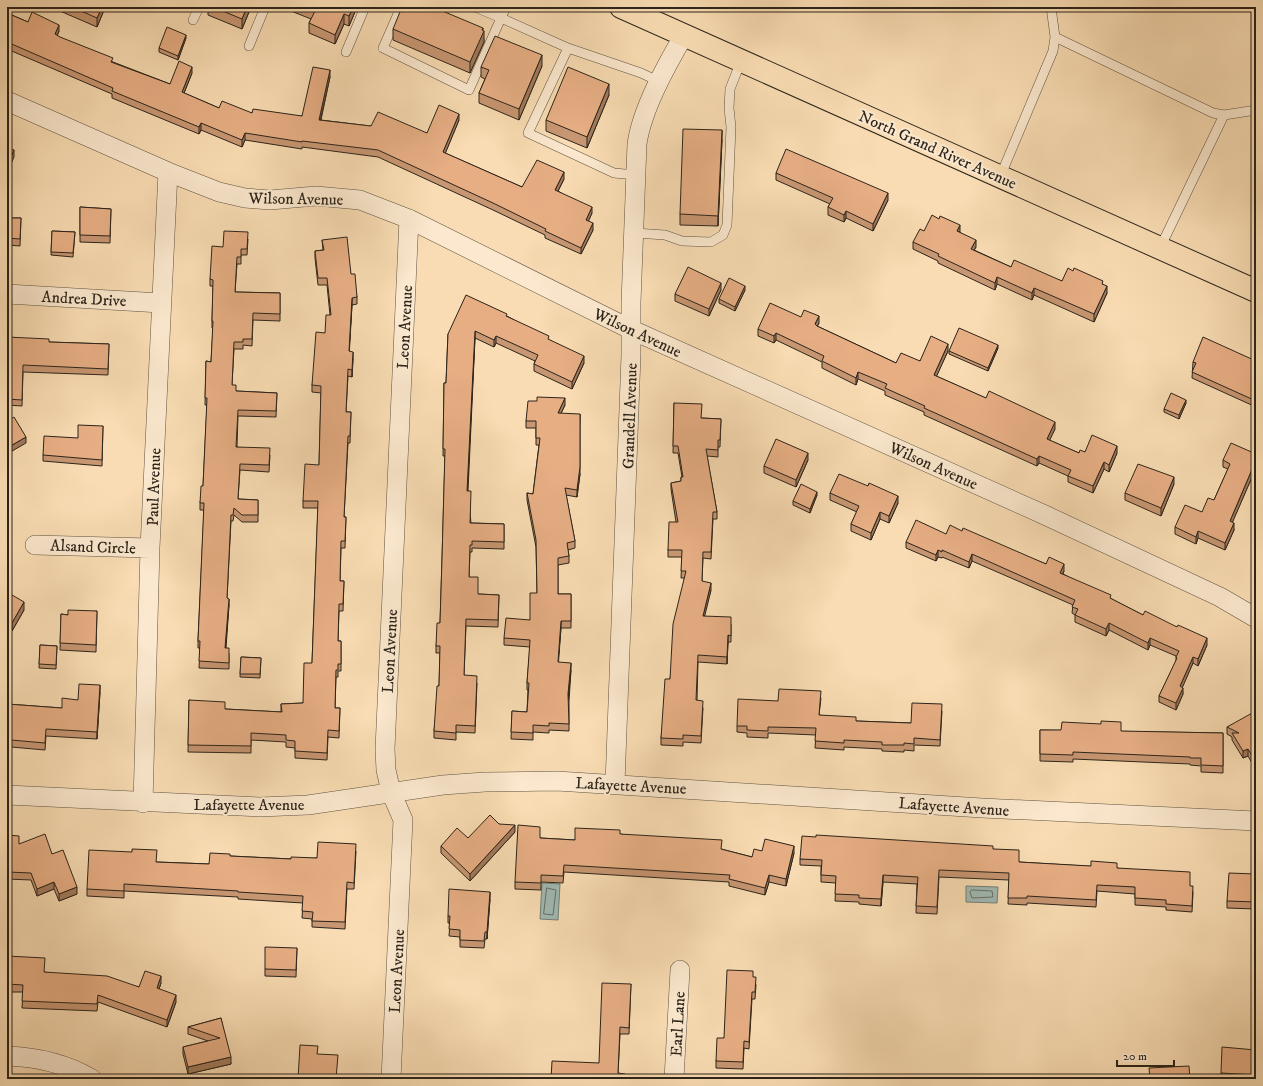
<svg xmlns="http://www.w3.org/2000/svg" width="1263" height="1086" font-family="'IM FELL DW Pica',serif">
	<rect width="100%" height="100%" fill="#f9dcb3"/>
	<filter id="stains"><feTurbulence type="fractalNoise" baseFrequency=".005" numOctaves="4"/><feColorMatrix values="0 0 0 0 .2 0 0 0 0 .09 0 0 0 0 .02 0 0 0 .5 -.17"/></filter>
	<radialGradient id="worn" r=".72"><stop offset=".6" stop-color="#630" stop-opacity="0"/><stop offset="1" stop-color="#630" stop-opacity=".3"/></radialGradient>
	<path fill="#a0bab4" stroke="#727e76" d="M542 883 560 884 558 920 540 919Z
		M966 886 998 887 997 903 966 902Z"/>
	<g fill="none" stroke-linecap="round" stroke-linejoin="round">
		<path stroke="#666f67" stroke-width="1" d="M547 888 556 890 553 915 544 914Z
			M972 890 992 891 993 897 972 898 970 892Z"/>
		<g stroke="#5f5240" stroke-width="10">
			<path id="lane" d="M401 7 383 48 469 90 501 18 475 7
				M506 7 501 18 568 48
				M193 20 199 7
				M1055 37 1213 113 1224 115 1256 110
				M249 46 265 7
				M346 52 365 7
				M636 175 614 173 528 133 568 48 641 73 660 82
				M1000 177 1053 51 1055 37 1051 7
				M635 233 665 235 682 241 711 242 723 235 727 225 731 127 729 108 730 89 741 61
				M1160 248 1224 115"/>
		</g>
		<g stroke="#5f5240" stroke-width="20">
			<path id="street" d="M7 101 168 172 219 192 245 198 270 200 316 196 360 200 409 219 632 330 1047 516 1220 597 1256 618
				M7 294 161 303
				M35 545 150 548
				M615 784 631 355V303L637 144C642 109 666 66 684 35
				M7 795 260 807 308 805 443 785 485 782 557 781 982 808 1256 821
				M143 803 150 548 168 172
				M7 1056C37 1057 65 1063 92 1079
				M391 1079 403 820 391 792 386 770 385 749 409 219
				M674 1079 680 970"/>
		</g>
		<g stroke="#2c241a" stroke-width="24">
			<path id="primary" d="M621 7 1256 291"/>
		</g>
		<use href="#lane" stroke="#fbe8ce" stroke-width="9"/>
		<use href="#street" stroke="#fbe8ce" stroke-width="19"/>
		<use href="#primary" stroke="#f9dcb3" stroke-width="22"/>
	</g>
	<path fill="#c79672" stroke="#2c241a" d="M60 7H104V10L97 27 60 11Z
		M208 7H251L242 29 208 15Z
		M281 7H357L349 26 344 24 335 44 309 33V23L311 19Z
		M7 13 28 22 59 31 57 36 113 62 170 84 192 73 184 93 219 108 252 113 302 116 330 77 321 120 427 133 459 120 445 153 522 187 564 179 558 191 592 213 588 221 593 230 581 254 545 238V235L493 210 378 157 302 147V149L245 140 242 147 201 130 199 134 112 98V94L7 49Z
		M393 29 483 31 484 42 470 73 393 40Z
		M186 38 178 60 159 52V48Z
		M542 66 519 120 479 103V93L485 79 481 77V67Z
		M609 95 587 148 546 131V120Z
		M722 140 718 226 680 225V214Z
		M776 173 888 200 873 231 846 218 844 222 828 215V207L830 204 776 180Z
		M80 207 111 209 110 243 80 242Z
		M7 218H21L20 246 7 245Z
		M939 219 960 232 976 247 974 250 1011 267 1062 281 1103 284 1107 293 1094 322 1034 295 1032 300 997 284 995 290 938 263V261L913 249V242L924 231Z
		M52 231 75 232 73 257 51 255Z
		M248 239 247 255H241V264H237L235 292 280 293V321L253 320 252 346 243 345V349H234L232 385 236 391 277 393 276 417 238 416 237 447 270 455 269 472 240 470 238 499 258 500V522H242L234 515 233 521H231L227 598 229 605 226 648 229 654V669L199 668 200 648H198V641L204 510H200V503L203 486 207 405H205L206 361 211 362 213 328H212V321L213 286H210V279L223 247Z
		M322 240 351 274 357 297V304L352 305 349 351 353 359 352 377 348 376 346 412H351L350 443H348L344 517H346L345 548H341L340 581H344L343 611H339L338 641H341V671H338V677H336L335 708H340L339 738 328 737 327 760 295 758V748L286 747V742L251 740V753L188 752 189 700 225 709 281 712V704L303 703 312 663 318 508H303V501L319 465 321 393 312 392V385L330 315 327 285H318L315 258V251L323 250Z
		M721 290 709 316 675 301V294Z
		M745 290 735 311 719 303V299Z
		M507 316 549 340 584 363 572 389 534 371V364L535 361 496 343 494 347 475 338 468 491 471 523 504 524V549L472 548V552H470L469 577 478 594 499 595 498 627 466 626 464 675 477 683 475 733 456 732V740L434 738V731L439 686 440 653H436V646L440 623 442 559 445 456H443L444 383H446L448 334Z
		M819 323 817 326 896 363 920 361 948 351 936 376 1055 429 1049 440 1079 453 1085 452 1117 453 1109 472 1104 469 1093 493 1068 482V476L1039 463 1037 466 924 415V412L885 395V391L858 379 856 385 822 368V362L776 340 774 343 758 336V329Z
		M7 337 49 342 109 344 108 375 23 372 22 406 7 405Z
		M998 348 988 371 949 354V351Z
		M1256 361V407L1192 378 1193 362Z
		M537 401 565 405 561 413 580 474 577 497 566 495 575 541V548L568 550 569 556V563L558 565V594H571V628H561L558 662 571 670 569 701V731L549 730V733L533 732V740L511 739 512 711 527 712 528 690H527V683L530 647 504 645V638L530 620 537 593 536 547 527 500V493L533 494 539 445H536V428H526V421Z
		M674 403 702 418 721 419 720 447H718V457L707 456 717 512V519H713L711 559 703 558 702 581 711 590 704 616 731 624V642H728L727 664 698 662 697 700 703 708 701 743 683 742V746L661 745V738L670 679 685 578H681L682 557H668V550L676 522 671 489V483L681 481V477H682L678 453H673Z
		M1186 403 1179 419 1164 412V409Z
		M103 426 102 466 43 461V455Z
		M1256 454V468L1232 522 1234 530 1225 550 1198 538 1196 544 1175 534V527L1202 512 1214 500 1228 469 1223 467V460Z
		M808 460 796 487 764 473V466Z
		M1174 484 1161 516 1125 500V493Z
		M868 486 898 503 889 523 880 519 871 540 851 531V524L857 512 830 500V493Z
		M817 495 810 513 793 505V501Z
		M962 531 1064 571 1063 574 1143 615 1207 645 1198 666 1193 663 1182 687 1183 694 1176 710 1159 702V696L1176 661V656L1150 645 1148 650 1109 630 1106 636 1075 622V615L1072 613 1073 605 972 561 969 568 942 557V558L938 557 936 561 906 548V542Z
		M7 592 24 610 12 631 7 628Z
		M97 611 96 652 60 650 61 614 68 615Z
		M40 645 57 646 56 669 39 668Z
		M241 657 261 658 260 678 240 677Z
		M100 692 97 739 46 736 45 750 11 747V743H7V704L62 708 78 700Z
		M821 698 819 715 856 721 911 723 942 711 940 746 914 745V751L904 750V752L882 751V749L844 747V750L815 748 816 735 768 733V738L747 737V733L737 732V726L778 701Z
		M1256 716V770L1248 756 1243 758 1232 740V737L1227 734V727Z
		M1040 730 1223 733V773L1201 772V766L1190 765V764L1073 759V762L1040 761Z
		M499 824 515 832 470 881 441 853V846L468 838Z
		M620 834 721 849 752 857 762 851 794 853 786 886 769 882 765 895 729 886V882L564 872 563 883 541 882V890L515 889V882L540 838 575 840Z
		M7 835 19 844 52 854 77 894 59 901 54 889 37 896 31 880 7 879Z
		M993 849 1019 862 1117 868 1190 886 1193 892 1192 912 1166 910V907L1135 905V894L1097 891 1096 907 1027 903V905L1008 904 1009 880 939 877 937 914 916 913 917 884 883 882 881 906 859 904V902L835 901 836 883 821 882V866L800 865V859Z
		M356 851 354 889H347L345 929 312 927V919L302 918 303 903 238 899V897L124 891V898L87 896V889L157 862 209 864 230 856 291 859 317 858Z
		M1256 874V909L1227 908V901Z
		M490 899 487 939H485L484 948 460 947V937L449 936 450 923H448V916Z
		M297 948 296 977 265 976V969Z
		M7 956 44 972 139 987 161 983 159 989 176 1002 167 1027 98 1002 97 1011 22 1008 23 992H7Z
		M753 977 756 985 755 999H752L749 1049 744 1048 743 1069 716 1068V1061L724 1038Z
		M631 984 629 1034H620L618 1074 625 1079 599 1063Z
		M221 1018 231 1064 188 1074 183 1054V1047L208 1041 188 1034V1027Z
		M1256 1050V1079H1221V1073Z"/>
	<path fill="#a27a5c" stroke="#2c241a" d="M102 7H104V10L97 27V18Z
		M247 7H251L242 29V19Z
		M353 7H357L349 26V16Z
		M344 14V24L335 44V35Z
		M59 25V31L55 41V34Z
		M483 28V33L484 31V42L470 73V62Z
		M186 35V38L178 60V56Z
		M542 55V66L519 120V109Z
		M192 67V73L182 98V92Z
		M330 70V77L319 126V120Z
		M609 84V95L587 148V137Z
		M459 114V120L443 159V152Z
		M201 123V130L199 134V127Z
		M722 130V140L718 226V216Z
		M245 133V140L242 147V140Z
		M14 150V157L7 173V166Z
		M564 172V179L555 197V190Z
		M888 193V200L873 231V224Z
		M592 207V213L586 227V220Z
		M846 211V218L844 222V215Z
		M593 223V230L581 254V248Z
		M960 225V232L957 231Z
		M976 240V247L971 256V249Z
		M997 277V284L995 290V283Z
		M721 283V290L709 316V309Z
		M745 286V290L735 311V307Z
		M1107 286V293L1094 322V314Z
		M1034 288V295L1032 300V293Z
		M352 298V305L349 358V351Z
		M819 316V323L815 331V324Z
		M475 331V338L467 498V491Z
		M776 333V340L774 343V336Z
		M496 336V343L494 347V340Z
		M948 344V351L934 382V375Z
		M998 345V348L988 371V368Z
		M353 352V359L352 377V370Z
		M584 356V363L572 389V382Z
		M858 372V379L856 385V378Z
		M565 398V405L558 420V413Z
		M1186 400V403L1179 419V415Z
		M580 414V474L577 497V490Z
		M1055 422V429L1047 446V439Z
		M26 437V443L7 454V448Z
		M1117 446V453L1109 472V465Z
		M808 453V460L796 487V480Z
		M1039 456V463L1037 466V459Z
		M1256 460V468L1230 528V521Z
		M1104 462V469L1093 493V486Z
		M10 470V476L7 478V472Z
		M1174 477V484L1161 516V508Z
		M817 492V495L810 513V509Z
		M898 496V503L889 523V516Z
		M880 512V519L871 540V533Z
		M1234 523V530L1225 550V543Z
		M1198 531V538L1196 544V537Z
		M938 550V557L936 561V555Z
		M972 554V561L969 568V562Z
		M1064 564V571L1060 579V573Z
		M711 583V590L703 623V616Z
		M229 599V605L225 654V648Z
		M24 602V610L12 631V623Z
		M561 621V628L558 669V662Z
		M1109 623V630L1106 636V629Z
		M728 635V642L727 664V657Z
		M1150 638V645L1148 650V643Z
		M1207 638V645L1198 666V659Z
		M1193 657V663L1180 693V686Z
		M571 663V670L568 701V694Z
		M100 685V692L97 739V732Z
		M1183 688V694L1176 710V703Z
		M1248 749V756L1243 758V751Z
		M515 825V832L470 881V874Z
		M794 846V853L786 886V879Z
		M769 875V882L765 895V888Z
		M883 875V882L881 906V899Z
		M54 882V889L37 896V889Z
		M77 887V894L59 901V894Z
		M490 892V899L487 939V932Z
		M161 976V983L157 995V988Z
		M176 995V1002L167 1027V1020Z
		M231 1057V1064L188 1074V1067Z"/>
	<path fill="#e7ae84" stroke="#2c241a" d="M72 7H102L97 18Z
		M213 7H247L242 19Z
		M305 7H353L349 16 344 14 335 35 309 23 315 11Z
		M402 7H433L483 28 482 30 484 31 470 62 393 29Z
		M32 12 59 25 55 34 60 37 113 58 111 62 170 84 179 61 192 67 182 92 219 108 222 101 252 113 253 109 302 116 313 67 330 70 319 120 371 126 378 112 427 133 439 105 459 114 443 152 522 187 537 160 564 172 555 190 592 207 586 220 593 223 581 248 545 231 546 229 493 203 378 150 302 141V142L245 133 242 140 201 123 199 127 112 91 113 88 7 42V13L28 22Z
		M167 27 186 35 178 56 159 48Z
		M495 36 542 55 519 109 479 93 489 70 481 67Z
		M568 67 609 84 587 137 546 120Z
		M683 129 722 130 718 216 680 214Z
		M7 147 14 150 7 166Z
		M786 149 888 193 873 224 846 211 844 215 828 207 833 198 776 173Z
		M80 207 111 209 110 236 80 235Z
		M932 215 939 219 940 216 960 225 957 231 976 240 971 249 1011 267 1014 260 1062 281 1068 268 1073 271 1074 268 1103 281 1102 284 1107 286 1094 314 1034 288 1032 293 997 277 995 283 938 256 939 254 913 242 920 229 924 231Z
		M7 218H21L20 239 7 238Z
		M52 231 75 232 73 253 51 252Z
		M224 231 248 232 247 249H241V257H237L235 292 280 293V314L253 313 252 339H243V342H234L232 385H236V391L277 393 276 411 238 410 236 447 270 448 269 465 240 464 238 499 258 500V515H242L234 508 233 515H231L227 598 229 599 225 648H229V663L199 661 200 641H198L204 503H200L201 486H203L207 398H205L206 361 211 362 213 321H212L213 280 210 279 212 246 223 247Z
		M347 237 351 274H355L357 297 352 298 349 351 353 352 352 370 348 369 346 412H351L350 436H348L344 517H346L345 541H341L340 581H344L343 604H339L338 641H341V664H338V670H336L335 708H340L339 731 328 730 327 753 295 751V741L286 740V735L251 733V746L188 745 189 700 225 702V709L282 712 281 704 303 703 304 663H312L318 501H303L305 464 319 465 321 386 312 385 316 332 325 333 326 315H331L327 278H318L315 251 324 250 322 240Z
		M688 267 721 283 709 309 675 294Z
		M729 278 745 286 735 307 719 299Z
		M466 295 507 314 506 316 549 336 548 339 584 356 572 382 534 364 538 355 496 336 494 340 475 331 467 491H471L470 523 504 524V542L472 541V545H470L469 577H478V594L499 595 498 620 466 619 464 675 477 676 475 726 456 725V733L434 731 437 686H439L440 646H436L437 623H440L442 559 445 449H443L444 383H446L448 334Z
		M770 303 801 317 804 310 819 316 815 324 817 326 896 363 901 353 920 361 931 336 948 344 934 375 986 398 989 391 1055 422 1047 439 1079 453 1080 450 1085 452 1092 435 1117 446 1109 465 1104 462 1093 486 1068 476 1071 470 1039 456 1037 459 924 408 925 406 885 388 887 384 858 372 856 378 822 361 824 356 776 333 774 336 758 329Z
		M959 328 998 345 988 368 949 351Z
		M7 337 49 339V342L109 344 108 369 23 365 22 400 7 399Z
		M1203 337 1256 361V401L1192 372 1196 363 1193 362Z
		M1171 393 1186 400 1179 415 1164 409Z
		M537 397 565 398 558 413 580 414V467L577 490 565 488 575 541 567 543 569 556 558 558V594H571V621H561L558 662 571 663 568 694 569 724 549 723V726L533 725V733L511 732 512 711 527 712 529 683H527L530 640 504 638 506 618 530 620V593H537L536 540 527 493 533 494 540 438H536V421H526L528 401H537Z
		M674 403 702 404 701 418 721 419 720 440H718V450L706 449 717 512H713L711 552H703L702 581 711 583 703 616 731 617V636L728 635 727 657 698 655 696 700 703 701 701 736 683 735V739L661 738 665 679H670L673 624 686 571H681L682 550H668L669 522H678L671 483 681 481V477H683L678 446H673Z
		M14 417 26 437 7 448V422Z
		M78 425 103 426 102 460 43 455 44 436 78 438Z
		M776 439 808 453 796 480 764 466Z
		M1231 443 1256 454V460L1230 521 1234 523 1225 543 1198 531 1196 537 1175 527 1185 505 1202 512 1208 498 1214 500 1230 464 1223 460Z
		M1138 464 1174 477 1161 508 1125 493Z
		M7 465 10 470 7 472Z
		M839 474 868 486 869 483 898 496 889 516 880 512 871 533 851 524 859 506 830 493Z
		M801 484 817 492 810 509 793 501Z
		M916 520 946 534 950 525 962 531 963 528 1046 564 1049 557 1064 564 1060 573 1111 595 1110 598 1143 615 1145 611 1177 627 1178 625 1207 638 1198 659 1193 657 1180 686 1183 688 1176 703 1159 696 1177 658 1176 657 1179 651 1150 638 1148 643 1109 623 1106 629 1075 615 1078 609 1072 607 1075 600 972 554 969 562 942 550V552L938 550 936 555 906 542Z
		M7 592 24 602 12 623 7 621Z
		M68 610 97 611 96 645 60 643 61 614 68 615Z
		M40 645 57 646 56 665 39 664Z
		M241 657 261 658 260 674H240Z
		M79 684 100 685 97 732 46 729 45 743 11 740V736H7V704L62 708V698L78 700Z
		M779 689 821 691 819 715 856 717V721L911 723 912 703 942 704 940 740 914 738V744L904 743V745H882V742L844 740V743L815 741 816 728 768 727V731L747 730V726H737L738 699 778 701Z
		M1254 712 1256 716V763L1248 749 1243 751 1232 733H1239L1227 727Z
		M1101 721 1121 722V731L1223 733V766L1201 765V758H1190V757L1073 752V755L1040 754V730H1061L1062 722 1101 724Z
		M490 815 499 824 515 825 470 874 441 846 457 828 468 838Z
		M518 825 540 827V838L575 840V828L620 830V834L722 840 721 849 752 857 754 849 762 851 765 839 794 846 786 879 769 875 765 888 729 879 730 875 564 865 563 876 541 875V883L515 882Z
		M45 834 52 854 63 850 77 887 59 894 54 882 37 889 31 873 7 872V835L19 836V844Z
		M816 835 993 846V849L1019 850V862L1091 866V861L1117 863V868L1190 872V886H1193L1192 906 1166 904V900L1135 898V887L1097 885 1096 900 1027 896V898H1008L1009 873 939 870 937 907 916 906 918 877 883 875 881 899 859 898V895L835 894 836 876 821 875 822 860 800 859 802 836 816 837Z
		M318 842 356 844 354 883 347 882 345 922 312 921 313 912 302 911 303 896 238 892V891L124 884V891L87 889 89 850 132 852V849L157 850 156 862 209 864 210 853 230 854V856L291 859V857L317 858Z
		M1229 873 1256 874V902L1227 901Z
		M449 889 490 892 487 932H485L484 941 460 940V930L449 929 450 916H448Z
		M265 947 297 948 296 970 265 969Z
		M7 956 45 958 44 972 107 976 139 987 145 971 161 976 157 988 176 995 167 1020 98 995 97 1004 22 1001 23 985 7 984Z
		M727 970 753 971V977H756L755 992H752L749 1042 744 1041 743 1062 716 1061 717 1038H724Z
		M602 983 631 984 629 1028 620 1027 618 1073 625 1074V1079H551L552 1061 599 1063Z
		M221 1018 231 1057 188 1067 183 1047 220 1038 188 1027Z
		M300 1045 318 1046 317 1054 338 1055 336 1079H298Z
		M1222 1047 1256 1050V1075L1221 1073Z
		M1189 1066 1190 1079H1150L1149 1068Z
		M1082 1075 1083 1079H1050V1077Z"/>
	<g text-anchor="middle" stroke-width="4" stroke-linejoin="round" paint-order="stroke">
		<g font-size="16" fill="#2c241a" stroke="#fbe8ce">
			<text transform="translate(938 149) rotate(24)" y="6">North Grand River Avenue</text>
			<text transform="translate(296 198) rotate(1)" y="6">Wilson Avenue</text>
			<text transform="translate(84 298) rotate(3)" y="6">Andrea Drive</text>
			<text transform="translate(404 327) rotate(-87)" y="6">Leon Avenue</text>
			<text transform="translate(638 332) rotate(25)" y="6">Wilson Avenue</text>
			<text transform="translate(629 416) rotate(-88)" y="6">Grandell Avenue</text>
			<text transform="translate(934 465) rotate(24)" y="6">Wilson Avenue</text>
			<text transform="translate(153 487) rotate(-88)" y="6">Paul Avenue</text>
			<text transform="translate(93 546) rotate(2)" y="6">Alsand Circle</text>
			<text transform="translate(389 651) rotate(-87)" y="6">Leon Avenue</text>
			<text transform="translate(631 785) rotate(3)" y="6">Lafayette Avenue</text>
			<text x="249" y="810">Lafayette Avenue</text>
			<text transform="translate(954 806) rotate(4)" y="6">Lafayette Avenue</text>
			<text transform="translate(396 971) rotate(-87)" y="6">Leon Avenue</text>
			<text transform="translate(677 1024) rotate(-87)" y="6">Earl Lane</text>
		</g>
	</g>
	<rect width="1263" height="1086" fill="none" stroke="#f9dcb3" stroke-width="24"/>
	<rect x="8" y="8" width="1247" height="1070" fill="none" stroke="#2c241a" stroke-width="2"/>
	<rect x="12" y="12" width="1239" height="1062" fill="none" stroke="#2c241a"/>
	<path d="M1117 1060v6h57v-6" fill="none" stroke="#2c241a" stroke-width="2"/>
	<text x="1123" y="1060" font-size="12" fill="#2c241a" stroke="#fbe8ce" stroke-width="3" paint-order="stroke">20 m</text>
	<rect width="100%" height="100%" filter="url(#stains)"/>
	<rect width="100%" height="100%" fill="url(#worn)"/>
</svg>
